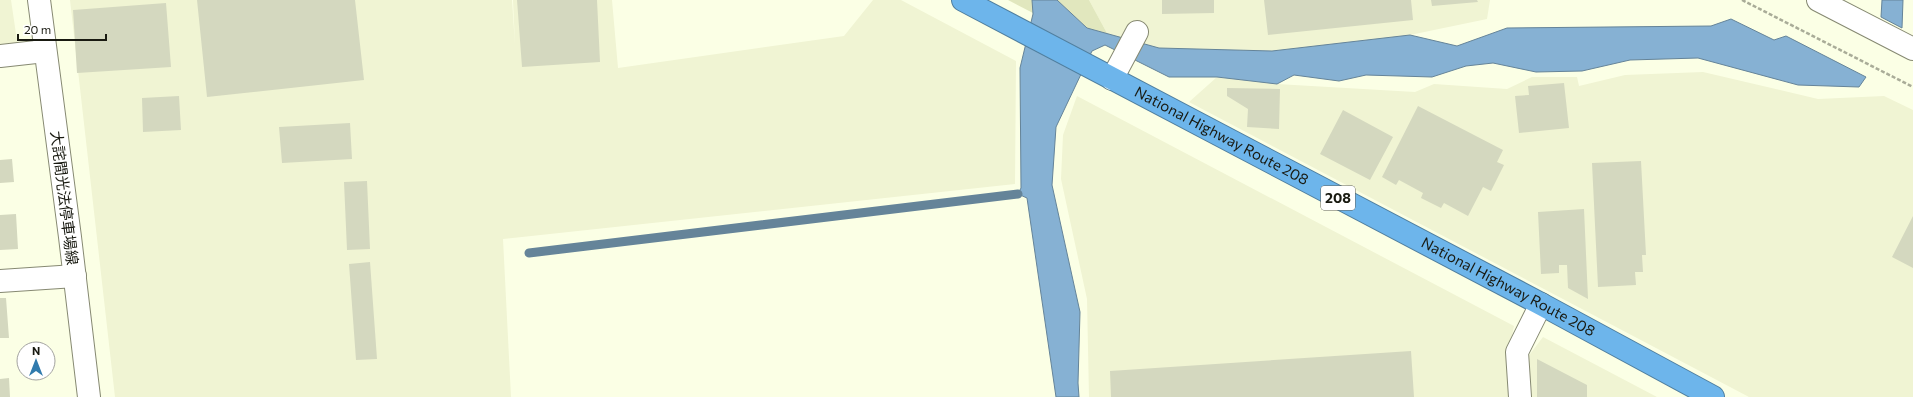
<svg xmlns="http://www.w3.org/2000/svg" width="1913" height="397" font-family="Commissioner,'Noto Sans JP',sans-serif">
	<rect width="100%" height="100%" fill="#fbffe5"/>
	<path fill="#f0f4d3" d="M0 0H11L20 61 0 64Z
		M70 0H512L515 45 513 0H612L618 68 844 36 873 0H901L1016 61 1015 184 503 239 511 397H115Z
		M1089 0H1490L1487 19 1410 35 1272 51 1159 48 1108 35Z
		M1703 72 1818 99 1884 96 1913 110V397H1749L1189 102 1217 77 1277 84 1415 92 1434 84 1507 89 1532 77H1577L1579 86 1625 75Z
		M1077 96 1514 326 1509 349 1511 397H1089L1087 299 1061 179 1063 135Z
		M1543 337 1657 397H1530L1527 358Z"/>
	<path fill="#e1e7be" d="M1008 0H1032L1033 13Z
		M1057 0H1089L1108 35 1087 28Z"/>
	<path fill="#86b1d3" stroke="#658499" d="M1032 0H1057L1087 28 1159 48 1272 51 1410 35 1457 46 1507 28 1711 26 1731 19 1774 40 1786 36 1866 77 1859 87 1798 85 1698 58 1630 60 1582 71 1536 72 1493 63 1466 66 1432 77 1366 75 1339 81 1294 75 1277 84 1217 77H1169L1105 45 1092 51 1056 127 1052 185 1080 312 1078 383 1079 397H1056L1027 198 1018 194 1021 188 1020 68 1033 14Z
		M1882 0H1903L1902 28 1881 17Z"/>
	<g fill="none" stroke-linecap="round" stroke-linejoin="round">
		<path stroke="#658499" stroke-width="9" d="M529 253 1018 194"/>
	</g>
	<path fill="#d4d8bf" d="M197 0H355L364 80 207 97Z
		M517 0H597L600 62 522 67Z
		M1162 0H1214V13L1162 14Z
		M1264 0H1411L1413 20 1268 35Z
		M1431 0H1477L1478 2 1432 6Z
		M166 3 171 67 77 73 73 10Z
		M1564 83 1569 128 1519 133 1515 96 1529 95 1528 86Z
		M1227 88 1280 89 1279 129 1247 127 1248 109 1227 96Z
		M179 96 181 130 143 132 142 98Z
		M1418 106 1503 150 1497 162 1504 165 1491 191 1483 187 1468 216 1444 203 1441 208 1421 198 1423 193 1399 180 1396 185 1382 177Z
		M1343 110 1393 137 1370 180 1320 154Z
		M350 123 352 159 282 163 279 127Z
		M12 159 14 182 0 183V160Z
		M1641 161 1646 255H1642L1643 272H1635L1636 285 1598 287 1592 163Z
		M367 181 370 249 347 250 344 182Z
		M1584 209 1588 299 1568 288 1567 265H1559V273L1541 274 1538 212Z
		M16 214 18 249 0 250V215Z
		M1913 216V268L1892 257Z
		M370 262 377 359 356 360 349 264Z
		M0 298H6L9 338H0Z
		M1411 351 1414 397H1111L1110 371Z
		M1537 359 1587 385V397H1537Z
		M9 378 10 397H0V379Z"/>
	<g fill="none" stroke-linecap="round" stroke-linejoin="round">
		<g stroke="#868972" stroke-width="24">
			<path id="street" d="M1818 0 1913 49
				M0 56 45 51
				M1112 79 1137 32
				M0 281 75 276
				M1520 397 1517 352 1541 304"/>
		</g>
		<g stroke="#868972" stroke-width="24">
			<path id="secondary" d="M39 0 70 237 89 397"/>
		</g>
		<g stroke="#507f9f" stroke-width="24">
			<g id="highway">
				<path id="s1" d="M963 0 1541 304 1713 397"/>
			</g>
		</g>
		<path stroke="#a9ac98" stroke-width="2.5" stroke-dasharray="4 2" stroke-linecap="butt" d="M1742 0 1913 87"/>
		<use href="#street" stroke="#fff" stroke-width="22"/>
		<use href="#secondary" stroke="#fff" stroke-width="22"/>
		<use href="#highway" stroke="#6db5eb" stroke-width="22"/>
	</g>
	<g text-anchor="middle" stroke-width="3" stroke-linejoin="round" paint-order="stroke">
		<rect fill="#fff" stroke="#5e5f58" stroke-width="1" x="1321" y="186" width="34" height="24" rx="3"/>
		<g font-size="14" font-weight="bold" fill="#191a11">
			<text x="1338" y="203">208</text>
		</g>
		<g font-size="15" fill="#191a11" stroke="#fff">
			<text dy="5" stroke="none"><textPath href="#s1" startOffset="292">National Highway Route 208</textPath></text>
			<text transform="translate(64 198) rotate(83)" y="5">大詫間光法停車場線</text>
			<text dy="5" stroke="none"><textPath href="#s1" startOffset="616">National Highway Route 208</textPath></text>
		</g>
	</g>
	<g transform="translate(36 361)"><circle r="19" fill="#ffffff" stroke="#a3a3a0"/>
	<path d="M0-3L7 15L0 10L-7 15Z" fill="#317bae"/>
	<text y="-6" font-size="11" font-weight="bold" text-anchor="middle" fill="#191a11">N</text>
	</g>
	<path d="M18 34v6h88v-6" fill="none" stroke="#191a11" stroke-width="2"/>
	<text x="24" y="34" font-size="12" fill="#191a11" stroke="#ffffff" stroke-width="3" paint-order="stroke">20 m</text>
</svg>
